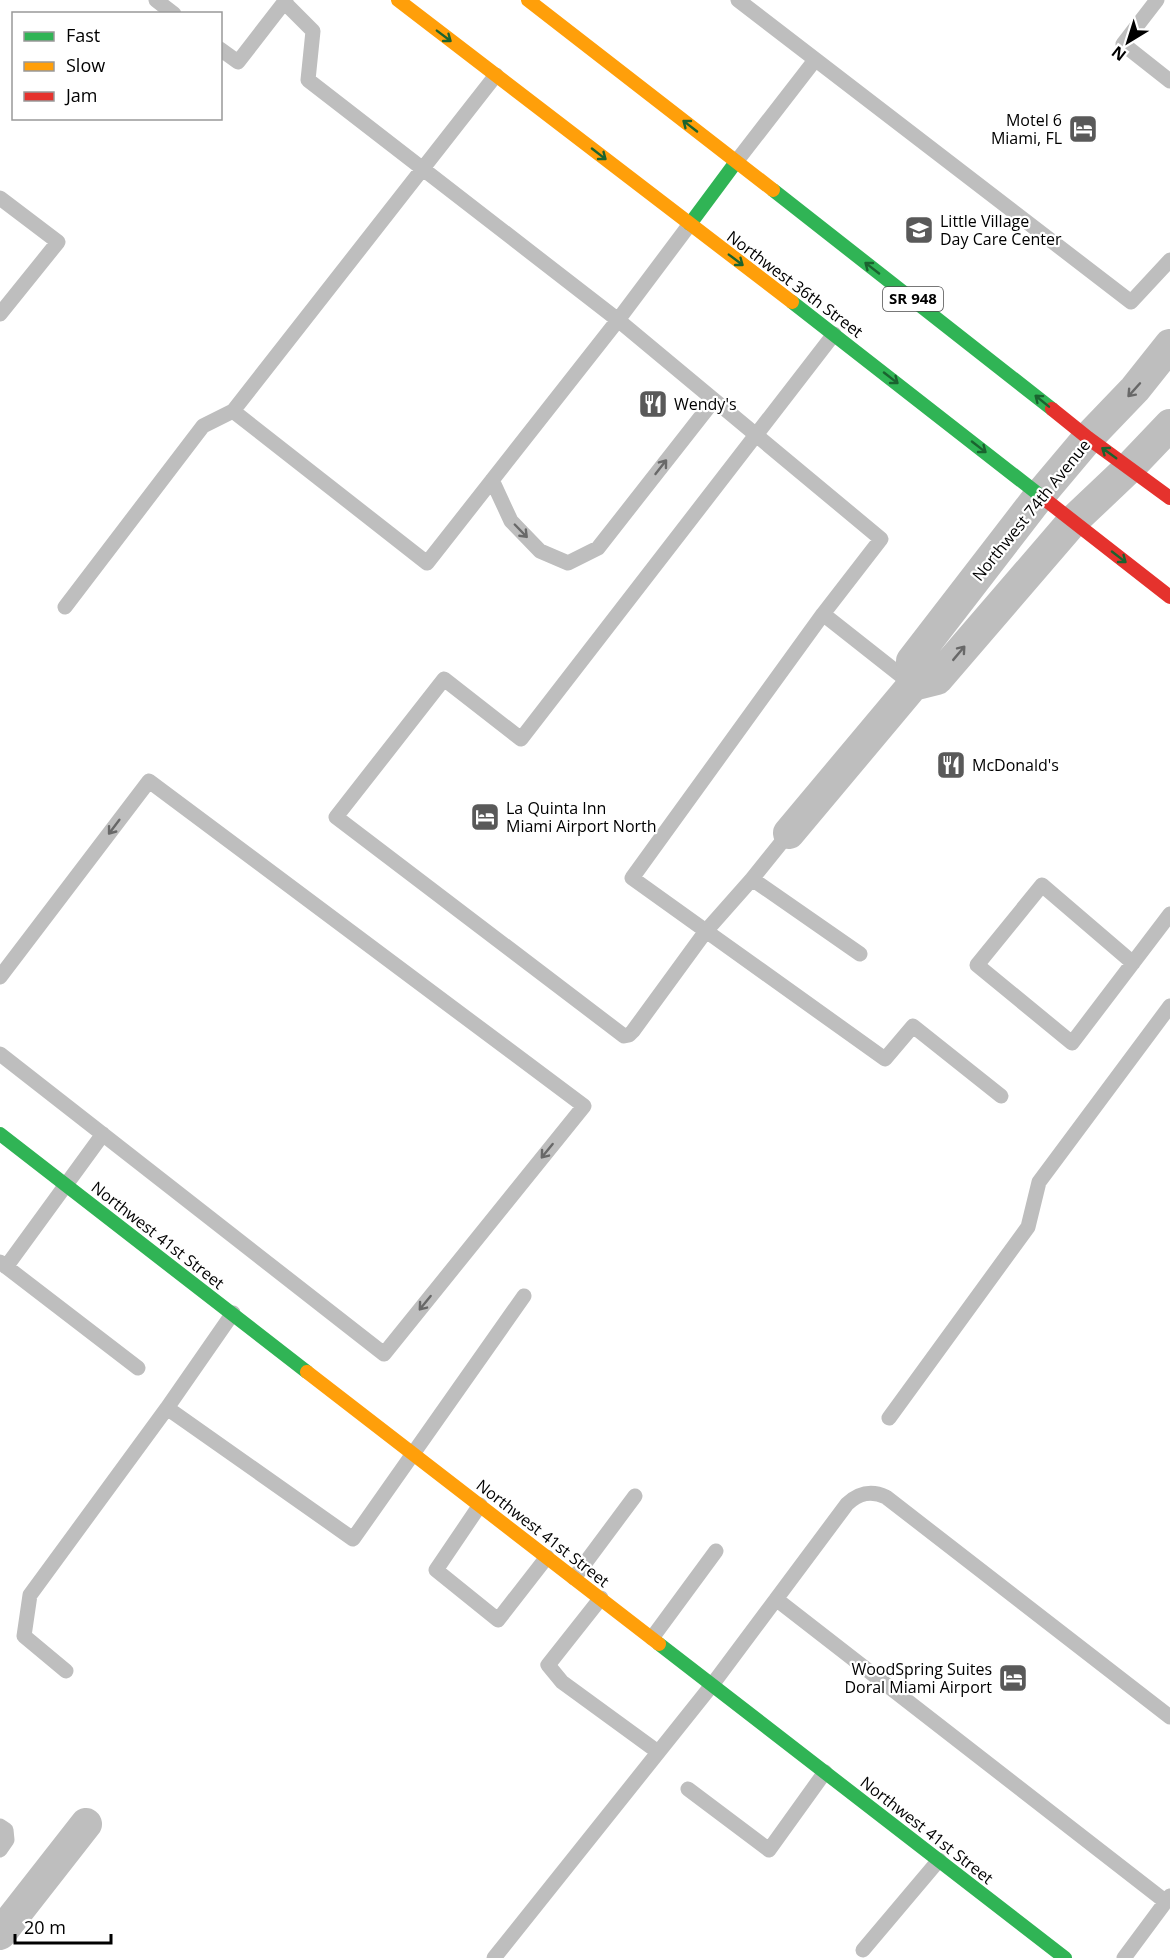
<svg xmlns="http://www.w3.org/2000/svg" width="1170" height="1958" font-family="'Open Sans',sans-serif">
	<rect width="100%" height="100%" fill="#fff"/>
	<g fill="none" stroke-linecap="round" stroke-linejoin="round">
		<path stroke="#bebebe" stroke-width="15" d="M156 0 174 14
			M738 0 1131 302 1170 260
			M1157 0 1123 44 1170 81
			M284 2 313 31 308 80 618 320 881 539 823 614
			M220 49 238 62 286 0
			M736 162 815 60
			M0 198 58 242 0 314
			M834 334 521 739 444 679 336 817 624 1036 629 1035 633 1031 706 931 885 1059 913 1026 1001 1096
			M233 411 427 563 618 320 690 224
			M492 480 511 521 540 551 568 563 598 548 714 400
			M65 607 203 426 233 411 496 75
			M789 833 752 879 860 954
			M752 879 706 931 632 878 823 614 913 685
			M1133 963 1042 885 977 965 1072 1043 1170 914
			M0 977 149 781 584 1106 384 1354 0 1054
			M0 1262 138 1368
			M6 1267 103 1134
			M233 1313 167 1408 353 1539 524 1296
			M889 1418 1028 1227 1039 1182 1170 1006
			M480 1505 436 1570 498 1620 547 1557
			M574 1578 635 1496
			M601 1598 548 1665 562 1682 658 1752
			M776 1599 1166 1902
			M652 1638 716 1551
			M66 1671 24 1636 30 1595 167 1408
			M688 1789 769 1850 825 1772
			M0 1826 6 1830 7 1840 0 1850
			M863 1950 939 1860
			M494 1958 712 1685 847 1504C859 1493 871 1490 886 1497L1170 1717
			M1124 1958 1170 1896"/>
		<path stroke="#bebebe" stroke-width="32" d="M913 685 912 661 1040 495 1088 438 1135 389 1170 345
			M789 833 913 685 937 679 1073 521 1129 468 1170 425
			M0 1934 86 1824"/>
		<path stroke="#30b455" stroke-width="14" d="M773 190 1052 409
			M690 224 736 162
			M792 302 1042 497
			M0 1134 307 1372
			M659 1644 1065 1958"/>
		<path stroke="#ff9f0a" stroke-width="14" d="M398 0 792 302
			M528 0 773 190
			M307 1372 659 1644"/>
		<path stroke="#e5322d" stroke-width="14" d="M1052 409 1088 438 1170 498
			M1042 497 1170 597"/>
	</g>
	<defs><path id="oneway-shaft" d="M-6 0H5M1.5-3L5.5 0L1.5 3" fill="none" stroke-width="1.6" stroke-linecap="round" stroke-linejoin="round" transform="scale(1.5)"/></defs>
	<g stroke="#1a632f">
		<use href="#oneway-shaft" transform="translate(444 36) rotate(37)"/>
		<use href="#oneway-shaft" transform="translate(690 126) rotate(-142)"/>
		<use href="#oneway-shaft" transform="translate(599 154) rotate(38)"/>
		<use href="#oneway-shaft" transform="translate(736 260) rotate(37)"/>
		<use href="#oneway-shaft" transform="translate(872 268) rotate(-142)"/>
		<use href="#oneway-shaft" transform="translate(891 378) rotate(38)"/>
		<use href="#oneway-shaft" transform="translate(1042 401) rotate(-141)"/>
		<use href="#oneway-shaft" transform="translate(979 447) rotate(38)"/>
		<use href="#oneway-shaft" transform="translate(1109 453) rotate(-144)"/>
		<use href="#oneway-shaft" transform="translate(1119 557) rotate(38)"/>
	</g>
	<g stroke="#686868">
		<use href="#oneway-shaft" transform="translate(1134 390) rotate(132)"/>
		<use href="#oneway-shaft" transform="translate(661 467) rotate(-52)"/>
		<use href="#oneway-shaft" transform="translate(521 531) rotate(46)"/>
		<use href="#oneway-shaft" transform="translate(959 653) rotate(-50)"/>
		<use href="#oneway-shaft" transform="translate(114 827) rotate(127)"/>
		<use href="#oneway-shaft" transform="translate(547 1151) rotate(129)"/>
		<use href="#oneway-shaft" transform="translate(425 1303) rotate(129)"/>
	</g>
	<defs>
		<g id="hotel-square" transform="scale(1.5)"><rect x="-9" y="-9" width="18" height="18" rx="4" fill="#595959" stroke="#fff"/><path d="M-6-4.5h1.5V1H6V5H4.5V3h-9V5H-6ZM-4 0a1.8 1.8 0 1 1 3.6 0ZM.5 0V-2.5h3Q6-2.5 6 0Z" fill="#fff"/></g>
		<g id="school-square" transform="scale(1.5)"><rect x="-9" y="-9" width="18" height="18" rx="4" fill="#595959" stroke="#fff"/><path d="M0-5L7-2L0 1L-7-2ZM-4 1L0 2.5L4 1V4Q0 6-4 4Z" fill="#fff"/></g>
		<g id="restaurant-square" transform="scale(1.5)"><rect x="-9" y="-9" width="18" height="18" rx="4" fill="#595959" stroke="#fff"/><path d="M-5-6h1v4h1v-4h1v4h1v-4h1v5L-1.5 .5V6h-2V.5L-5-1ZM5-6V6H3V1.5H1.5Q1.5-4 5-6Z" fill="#fff"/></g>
	</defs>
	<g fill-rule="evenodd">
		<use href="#hotel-square" x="1083" y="129"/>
		<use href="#school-square" x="919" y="230"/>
		<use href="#restaurant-square" x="653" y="404"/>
		<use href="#restaurant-square" x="951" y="765"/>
		<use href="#hotel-square" x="485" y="817"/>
		<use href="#hotel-square" x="1013" y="1678"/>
	</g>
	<g text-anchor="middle" stroke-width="4.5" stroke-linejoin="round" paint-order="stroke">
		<rect fill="#fff" stroke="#4c4c4c" stroke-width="1.5" x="883" y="287" width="60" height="24" rx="4.5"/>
		<g font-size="15" font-weight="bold" fill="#000">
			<text x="913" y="304">SR 948</text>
		</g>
		<g font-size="16" fill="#000" stroke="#fff" text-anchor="start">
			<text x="1062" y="126" text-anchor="end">Motel 6<tspan x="1062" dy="18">Miami, FL</tspan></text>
			<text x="940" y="227">Little Village<tspan x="940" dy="18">Day Care Center</tspan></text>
			<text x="674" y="410">Wendy's</text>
			<text x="972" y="771">McDonald's</text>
			<text x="506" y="814">La Quinta Inn<tspan x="506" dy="18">Miami Airport North</tspan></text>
			<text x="992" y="1675" text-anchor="end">WoodSpring Suites<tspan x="992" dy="18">Doral Miami Airport</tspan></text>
		</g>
		<g font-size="16" fill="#000" stroke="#fff">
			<text transform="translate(795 284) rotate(37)" y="6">Northwest 36th Street</text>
			<text transform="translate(1031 510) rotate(-51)" y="6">Northwest 74th Avenue</text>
			<text transform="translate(158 1235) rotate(38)" y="6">Northwest 41st Street</text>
			<text transform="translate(543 1533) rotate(38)" y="6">Northwest 41st Street</text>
			<text transform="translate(927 1830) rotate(38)" y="6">Northwest 41st Street</text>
		</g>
	</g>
	<rect x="12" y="12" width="210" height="108" fill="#ffffff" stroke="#999999" stroke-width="1.5"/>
	<rect x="24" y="32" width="30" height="9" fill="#30b455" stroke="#999999" stroke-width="1.5"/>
	<text x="66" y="42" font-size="18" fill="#000000">Fast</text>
	<rect x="24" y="62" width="30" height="9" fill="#ff9f0a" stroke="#999999" stroke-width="1.5"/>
	<text x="66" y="72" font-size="18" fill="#000000">Slow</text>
	<rect x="24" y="92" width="30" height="9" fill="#e5322d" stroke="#999999" stroke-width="1.5"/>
	<text x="66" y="102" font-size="18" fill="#000000">Jam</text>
	<g transform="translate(1128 42) rotate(218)" stroke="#ffffff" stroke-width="4.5" paint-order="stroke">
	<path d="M0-4.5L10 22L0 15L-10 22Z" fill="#000000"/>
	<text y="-9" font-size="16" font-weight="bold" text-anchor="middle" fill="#000000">N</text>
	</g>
	<path d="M15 1934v9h96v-9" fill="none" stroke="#000000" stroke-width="3"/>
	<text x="24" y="1934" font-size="18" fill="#000000" stroke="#ffffff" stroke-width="4.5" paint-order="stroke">20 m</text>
</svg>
